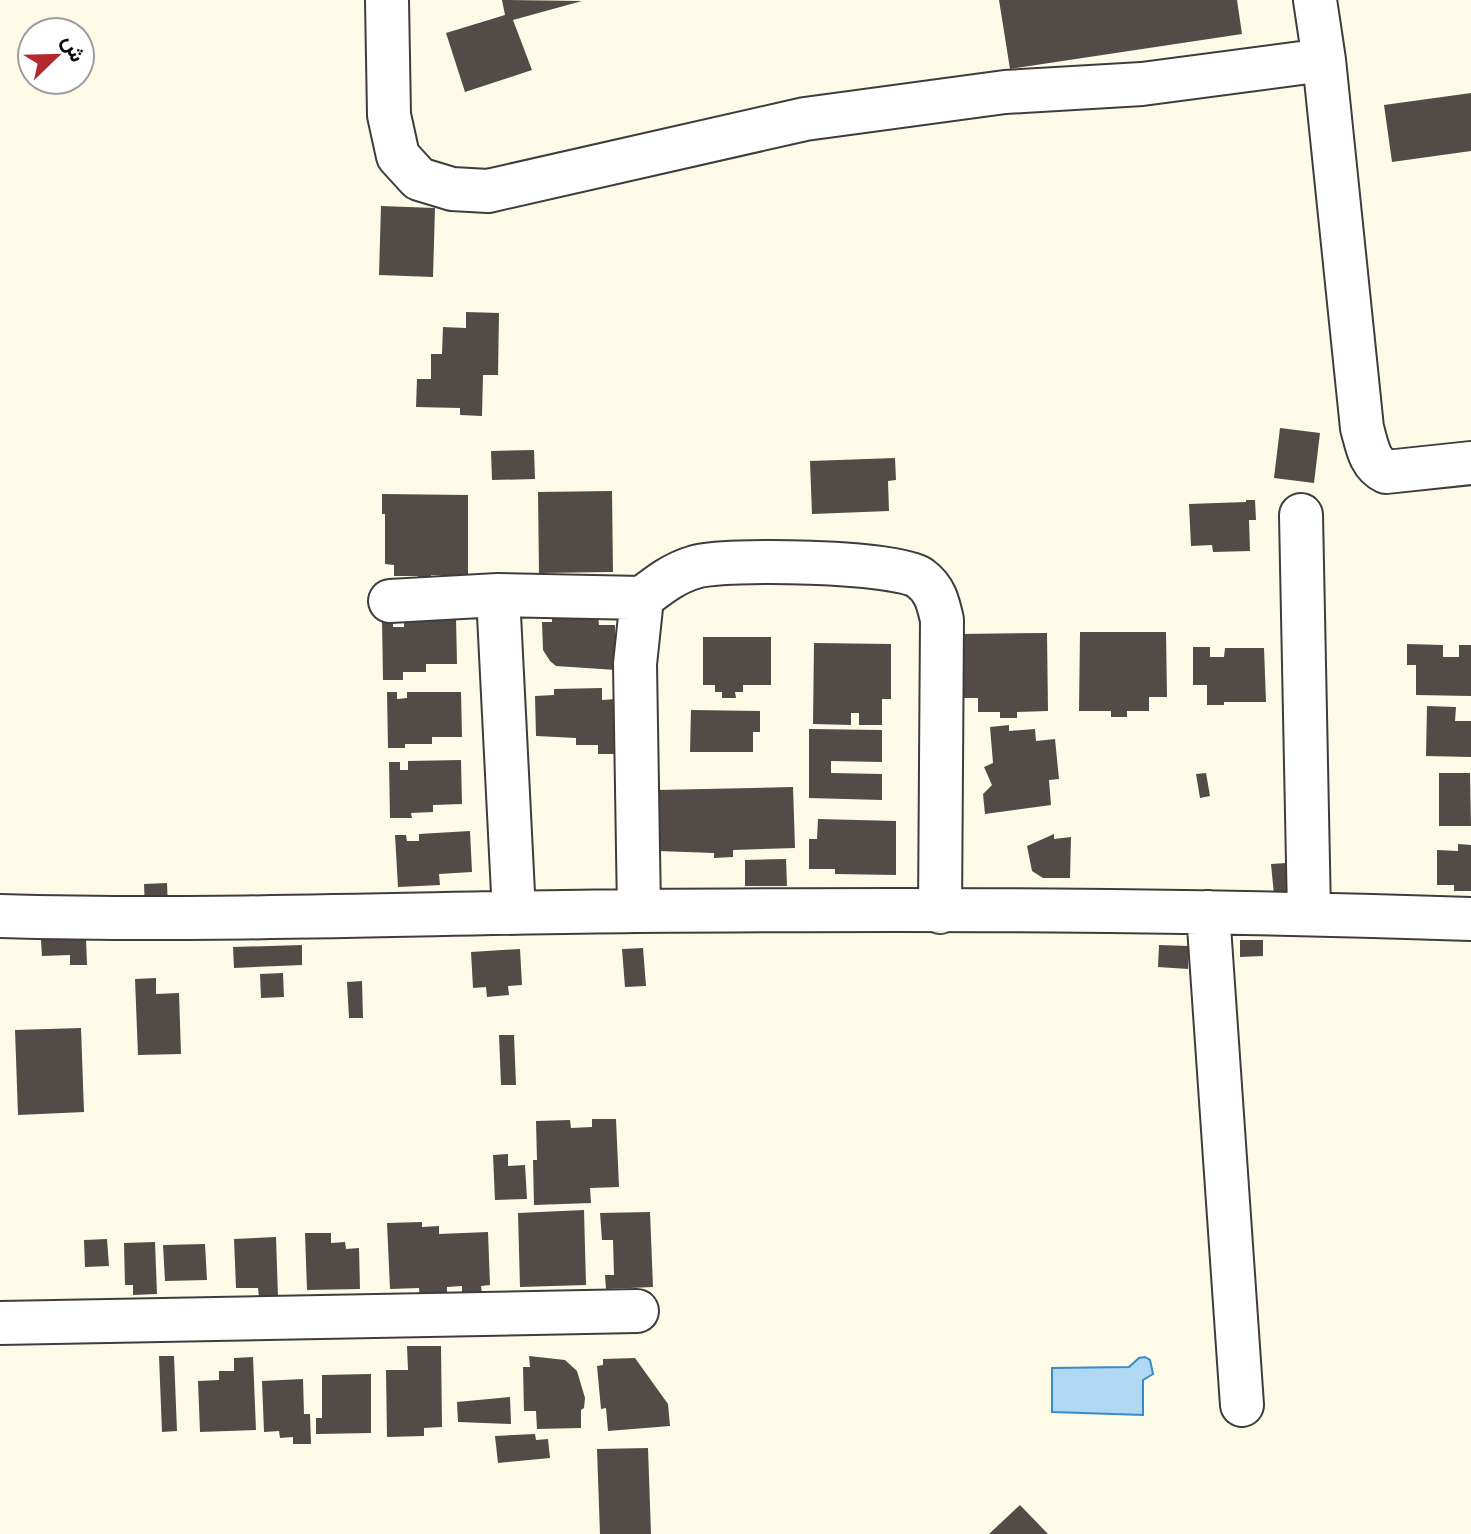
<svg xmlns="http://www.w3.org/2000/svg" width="1471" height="1534" font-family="Georgia,Vazirmatn,serif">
	<rect width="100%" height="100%" fill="#fefae8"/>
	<path fill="#afd8f3" stroke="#398bc7" stroke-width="2" d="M1145 1357 1150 1360 1153 1374 1143 1380V1415L1052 1412V1368L1129 1367 1139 1358Z"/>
	<path fill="#524b47" d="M502 0 582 1 513 20 532 70 465 92 446 33 505 15Z
		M999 0H1237L1242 34 1010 69Z
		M1471 93V151L1392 162 1384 105Z
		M381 206 435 208 433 277 379 275Z
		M466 312 499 313 498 375H483L482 416 460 415V408L416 407 417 379H431V354H442L443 327 466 328Z
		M1280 428 1320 433 1314 483 1274 478Z
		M534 450 535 479 492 480 491 451Z
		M895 458 896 480 888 481 889 511 812 514 810 461Z
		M612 491 613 572 539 573 538 492Z
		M382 494 468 495V575H431V590H418V576H394V565L385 564V514H382Z
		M1246 500H1255L1256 520H1249L1250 551 1213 552 1212 545 1191 546 1189 504 1246 502Z
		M552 615H598L599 625H615L616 670 556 666 550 661 543 650 542 622H552Z
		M456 618 457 664H426V672H403V680H383L382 619H393V627H404V619Z
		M1080 632H1166L1167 697H1149V711H1127V717H1111V711H1079Z
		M1047 633 1048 711 1017 712V718H1000V712H978V698H960L959 634Z
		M703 637H771V685H743V692H735L736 698H722V692H715V685H703Z
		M814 643 891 644V699H882V725H859V713H851V725L813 724Z
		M1407 644 1443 645V657H1459V645H1471V696L1416 695V665H1407Z
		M1193 647H1210V657H1224L1225 648H1264L1266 702H1224V705H1207V685H1193Z
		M602 688V700L616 699 617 754H598V745H576V738L536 736 535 696 554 695V689Z
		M387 692H397V699L407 698V692H461L462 737H432V744H405V748H388Z
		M1427 706 1456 707 1455 721H1471V757L1426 756Z
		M691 710 760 711V732H753V752H690Z
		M1009 725V731L1035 729 1036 741 1055 739 1059 779 1049 780 1051 805 985 814 983 794 992 785 984 767 993 763 990 727Z
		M809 729 882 730V762L831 761V773L882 774V800L809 798Z
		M461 760 462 804 433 805V812L411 813 412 818H390L389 762H400V770H408V761Z
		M1206 773 1210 796 1200 798 1196 774Z
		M1439 773H1470L1471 826H1439Z
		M793 787 795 848 733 850V857L714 858V853L658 851 657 790Z
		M818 819 896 821V875L835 874V869H809V839H817Z
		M470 831 472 872 439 874 440 885 398 887 395 835H406L407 841H419V834Z
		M1054 834V839L1071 837 1070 878H1043L1032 871 1027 846Z
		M1458 844 1471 845V891H1454V885H1437V850L1458 851Z
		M786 859 787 886H745V860Z
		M1286 863 1290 904 1275 905 1271 864Z
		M167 883 168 908 145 909 144 884Z
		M86 938 87 965H70V955L42 956 41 940Z
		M1240 940H1263V956L1240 957Z
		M302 945V965L234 968 233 947Z
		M1159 945 1189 946 1188 969 1158 967Z
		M643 948 646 986 625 987 622 949Z
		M520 949 522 985 508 986 509 995 487 997 486 987 473 988 471 952Z
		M283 973 284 997 261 998 260 974Z
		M156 978V994L179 993 181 1054 138 1055 135 979Z
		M362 981 363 1018H349L347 982Z
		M81 1028 84 1112 18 1115 15 1030Z
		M499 1035H514L516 1085H501Z
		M592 1119H616L619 1187 590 1188 591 1203 534 1205 533 1160H537L536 1121 570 1120 571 1128 592 1127Z
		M508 1154V1166L525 1165 527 1199 495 1200 493 1155Z
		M584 1210 586 1285 520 1287 518 1213Z
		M650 1212 653 1287 606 1289 605 1275H614L613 1240H602L600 1213Z
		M422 1222V1227L439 1226V1234L488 1232 490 1285 481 1286 482 1294 462 1295V1286L447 1287V1300L420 1301 419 1288 390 1289 387 1223Z
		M305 1233H331V1243L345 1242 346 1249 359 1248 360 1289 307 1290Z
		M276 1237 278 1297 259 1298 258 1288H236L234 1239Z
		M107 1239 109 1266 85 1267 84 1240Z
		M155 1242 157 1294 133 1295V1285H125L124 1243Z
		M205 1244 207 1280 165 1281 163 1245Z
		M407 1346H441L442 1427 424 1428V1436L387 1437 386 1370H408Z
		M159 1356H174L177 1431 162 1432Z
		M529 1356 565 1360 577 1371 585 1398 584 1408 581 1410V1428L537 1429 536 1411H524L523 1367H530Z
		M253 1357 256 1430 200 1432 198 1381 219 1380V1371H234V1358Z
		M635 1358 668 1404 670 1426 608 1431 606 1408 601 1409 597 1366 603 1365V1359Z
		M371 1374V1433L316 1434V1418H322V1375Z
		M303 1379 304 1414H310L311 1444H293V1437L280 1438 279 1431 264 1432 262 1381Z
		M510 1397 511 1424 458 1422 457 1402Z
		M535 1434 536 1440 548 1439 550 1458 498 1463 495 1436Z
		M648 1448 651 1534H600L597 1449Z
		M1020 1505 1048 1534H989Z"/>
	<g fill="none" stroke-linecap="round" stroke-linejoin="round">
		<g stroke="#3d3d3d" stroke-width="46">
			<path id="minor" d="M387 0 389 115 398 156 419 179 452 189 488 191 805 119 1005 92 1142 84 1324 60
				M1315 0 1324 60 1362 428C1367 445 1369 464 1386 472L1471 463
				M1301 515 1309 913
				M498 595 514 913
				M390 601 498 595 642 598
				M639 911 635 664 642 598C659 585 674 573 695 567 724 558 899 561 920 578 935 589 938 602 942 620L940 912
				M1208 912 1242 1405
				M0 916C212 922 424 913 636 911 914 909 1193 909 1471 919
				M0 1323 637 1311"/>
		</g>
		<use href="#minor" stroke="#fff" stroke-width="42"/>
	</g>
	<g transform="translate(56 56) rotate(67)"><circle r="38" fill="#ffffff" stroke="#9d9d9d" stroke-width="2"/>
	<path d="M0-6L14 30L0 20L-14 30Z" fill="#b3292d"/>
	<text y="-12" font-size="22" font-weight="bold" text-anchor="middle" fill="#0a0a0a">ش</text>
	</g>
</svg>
